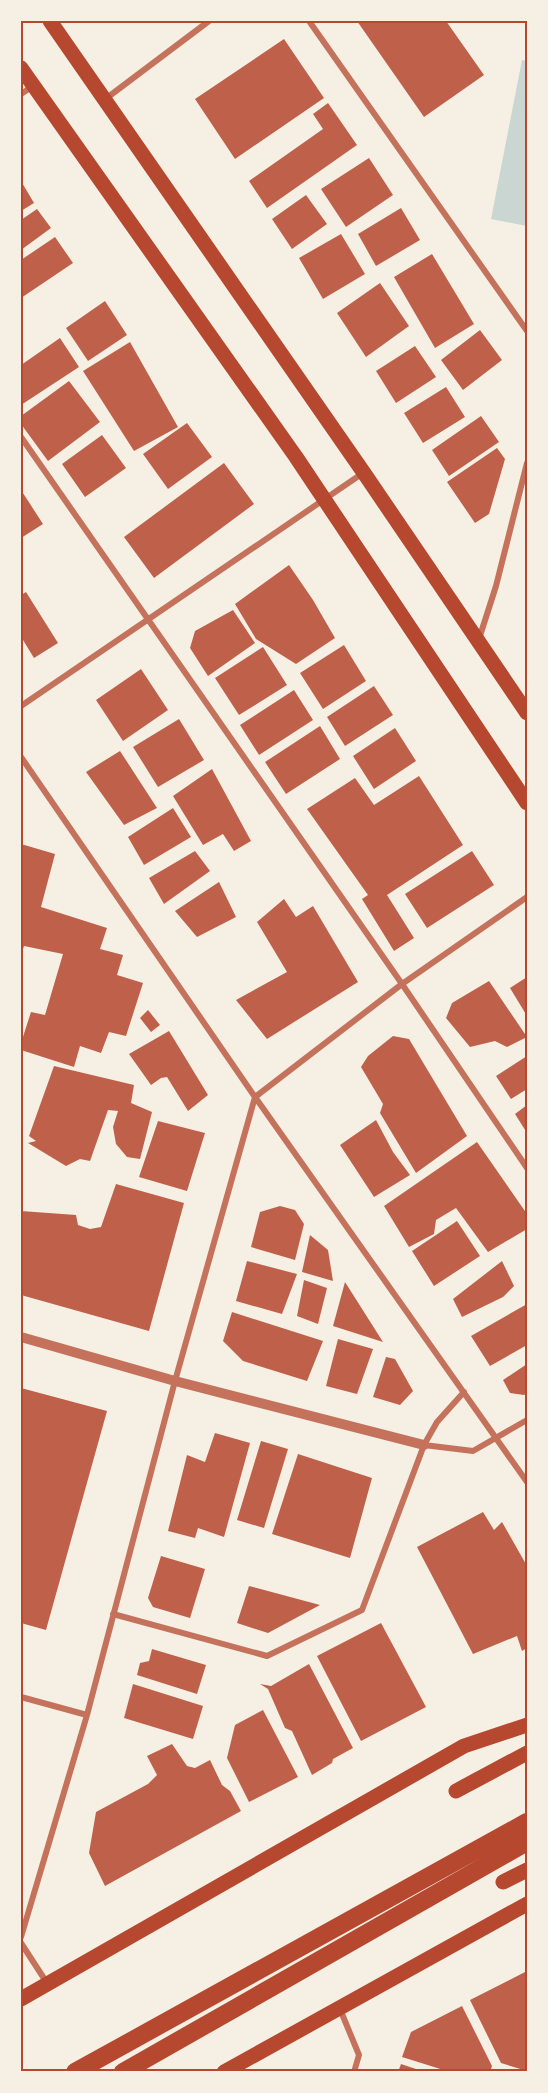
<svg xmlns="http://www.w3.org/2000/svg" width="548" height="2093" font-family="Rubik,sans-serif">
	<rect width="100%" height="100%" fill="#f6efe4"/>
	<path fill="#c9d6d2" d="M522 60 527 61V226L491 219Z"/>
	<path fill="#bf614a" d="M357 21H446L484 75 424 117Z
		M284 39 324 98 235 159 195 99Z
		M328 103 357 145 267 208 249 181 323 129 313 114Z
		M369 158 393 195 346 227 321 189Z
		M21 181 34 203 21 211Z
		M306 195 327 224 292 249 272 219Z
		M401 208 420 240 376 266 358 234Z
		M37 209 51 228 21 250V220Z
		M341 234 365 274 323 299 299 258Z
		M55 237 73 263 21 298V260Z
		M432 254 474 324 435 348 394 277Z
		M380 283 409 326 366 357 337 313Z
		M105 301 127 335 88 361 66 328Z
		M480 330 502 360 463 390 441 360Z
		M60 338 79 367 21 405V365Z
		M130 342 178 427 134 451 83 371Z
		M415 346 436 377 396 403 376 371Z
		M69 381 100 422 48 461 21 424V416Z
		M446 387 465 417 423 443 404 413Z
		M481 416 499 442 449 476 432 450Z
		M187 423 212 457 168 489 143 454Z
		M102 435 126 468 85 497 62 464Z
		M497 448 505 459 489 514 475 523 447 482Z
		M224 463 254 504 154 578 124 537Z
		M21 490 43 524 21 538Z
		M289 565 313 600 335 638 296 664 256 639 235 604Z
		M26 592 58 643 34 658 23 640 21 642V595Z
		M233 610 255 643 208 676 190 648 195 631Z
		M344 645 366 681 323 709 300 673Z
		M263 647 287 685 239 715 215 678Z
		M141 669 168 710 123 741 96 700Z
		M374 686 393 715 345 746 327 717Z
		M294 690 313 720 259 755 240 725Z
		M179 719 204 760 158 787 133 747Z
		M320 726 340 759 286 794 265 762Z
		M395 728 416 761 374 789 353 756Z
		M120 751 157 808 124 825 86 772Z
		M212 769 251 841 234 851 223 834 203 845 173 796Z
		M419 776 463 845 387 895 414 938 394 951 362 899 368 895 307 809 355 778 374 805Z
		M173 808 191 837 144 865 128 837Z
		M21 844 55 854 41 907 107 928 100 949 123 955 117 975 143 983 126 1036 109 1032 101 1053 80 1046 74 1067 21 1050V1043L31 1012 45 1015 63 954 24 946 21 955Z
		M195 851 210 871 164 904 149 878Z
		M472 851 494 885 427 928 405 894Z
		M219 882 236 917 197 937 175 911Z
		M284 899 296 917 313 906 358 982 267 1039 236 1000 287 972 257 922Z
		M527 977V1016L510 988Z
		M489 981 527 1037 507 1047 495 1041 470 1047 446 1018 452 1003Z
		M148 1010 160 1025 151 1032 140 1018Z
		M169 1031 208 1095 188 1111 167 1077 161 1078 151 1085 129 1054Z
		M393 1036 409 1039 467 1136 416 1173 380 1113 383 1104 361 1067 368 1056Z
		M527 1056V1089L511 1099 496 1076Z
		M54 1066 134 1085 131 1103 152 1112 140 1159 127 1157 116 1144 113 1127 118 1111 108 1110 90 1161 80 1159 66 1166 28 1143 36 1141 29 1136Z
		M527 1105V1133L515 1114Z
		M376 1120 393 1152 410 1175 374 1197 340 1145Z
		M158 1121 205 1133 187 1191 139 1177Z
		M477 1142 527 1214V1229L488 1252 456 1208 436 1220 434 1234 409 1247 384 1206Z
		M116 1184 184 1203 149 1331 21 1295V1211L76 1215 78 1225 90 1229 101 1227Z
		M280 1206 295 1210 304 1224 295 1260 251 1247 260 1212Z
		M457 1221 480 1256 434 1286 412 1251Z
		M310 1235 328 1250 333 1281 302 1272Z
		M247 1261 297 1274 282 1314 236 1301Z
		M502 1261 514 1286 503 1297 462 1317 453 1299Z
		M304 1280 327 1288 318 1324 297 1316Z
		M345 1282 383 1342 333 1326Z
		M527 1304V1345L490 1366 471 1336Z
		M232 1312 323 1341 307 1381 243 1361 223 1341Z
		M338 1339 373 1349 357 1394 326 1386Z
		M386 1357 395 1359 413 1391 400 1405 373 1397Z
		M527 1364V1393L524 1395 510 1393 503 1380Z
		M21 1388 107 1411 46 1630 21 1623Z
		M215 1433 250 1443 224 1537 198 1528 195 1538 168 1531 187 1455 205 1462Z
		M261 1441 288 1449 264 1528 237 1520Z
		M298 1454 372 1478 350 1558 272 1534Z
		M483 1512 494 1530 502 1522 527 1566V1648L522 1651 517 1636 473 1654 417 1547Z
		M161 1556 205 1569 190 1618 153 1607 148 1598Z
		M249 1586 320 1605 268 1633 237 1623Z
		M381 1623 426 1707 361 1741 317 1656Z
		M152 1649 206 1665 197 1694 137 1675 140 1663 149 1661Z
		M309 1664 353 1748 333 1759 332 1763 312 1775 292 1731 285 1728 268 1689 260 1684 271 1686Z
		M133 1684 203 1706 193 1739 124 1718Z
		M263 1710 298 1777 249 1802 227 1758 235 1725Z
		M172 1744 187 1766 195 1768 210 1760 222 1785 230 1791 241 1811 105 1886 89 1853 96 1812 148 1784 157 1775 147 1756Z
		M527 1971V2071L501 2063 470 2000Z
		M462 2006 492 2066 490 2072H450L402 2057 411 2032Z
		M401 2064 425 2072H398Z"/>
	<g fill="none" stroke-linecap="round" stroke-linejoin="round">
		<path stroke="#c5725c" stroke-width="6" d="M309 21 527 331
			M21 94 33 86
			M104 100 209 21
			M21 437 402 984 527 1168
			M479 639 496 586 527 463
			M21 706 363 473
			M21 757 255 1097 527 1482
			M424 1445 473 1451 527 1420
			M113 1614 267 1656 362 1610 424 1445 437 1422 464 1392
			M21 1697 87 1715
			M21 1937 87 1715 175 1381 255 1097 402 984 527 897
			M21 1943 47 1983
			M340 2009 359 2055 354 2072"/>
		<path stroke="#c5725c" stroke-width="10" d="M21 1337 175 1381 424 1445"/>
		<path stroke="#b5482f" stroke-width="15" d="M50 21 364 473 527 713
			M21 68 296 457 527 803
			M456 1791 527 1753
			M503 1882 527 1870
			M21 1999 464 1746 527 1725
			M224 2072 527 1904"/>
		<path stroke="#b5482f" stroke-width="18" d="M75 2072 527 1822
			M123 2072 527 1842"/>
	</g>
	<rect width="548" height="2093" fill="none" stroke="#f6efe4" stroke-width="45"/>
	<rect x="22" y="22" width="504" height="2048" fill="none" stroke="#b5482f" stroke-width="2"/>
</svg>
